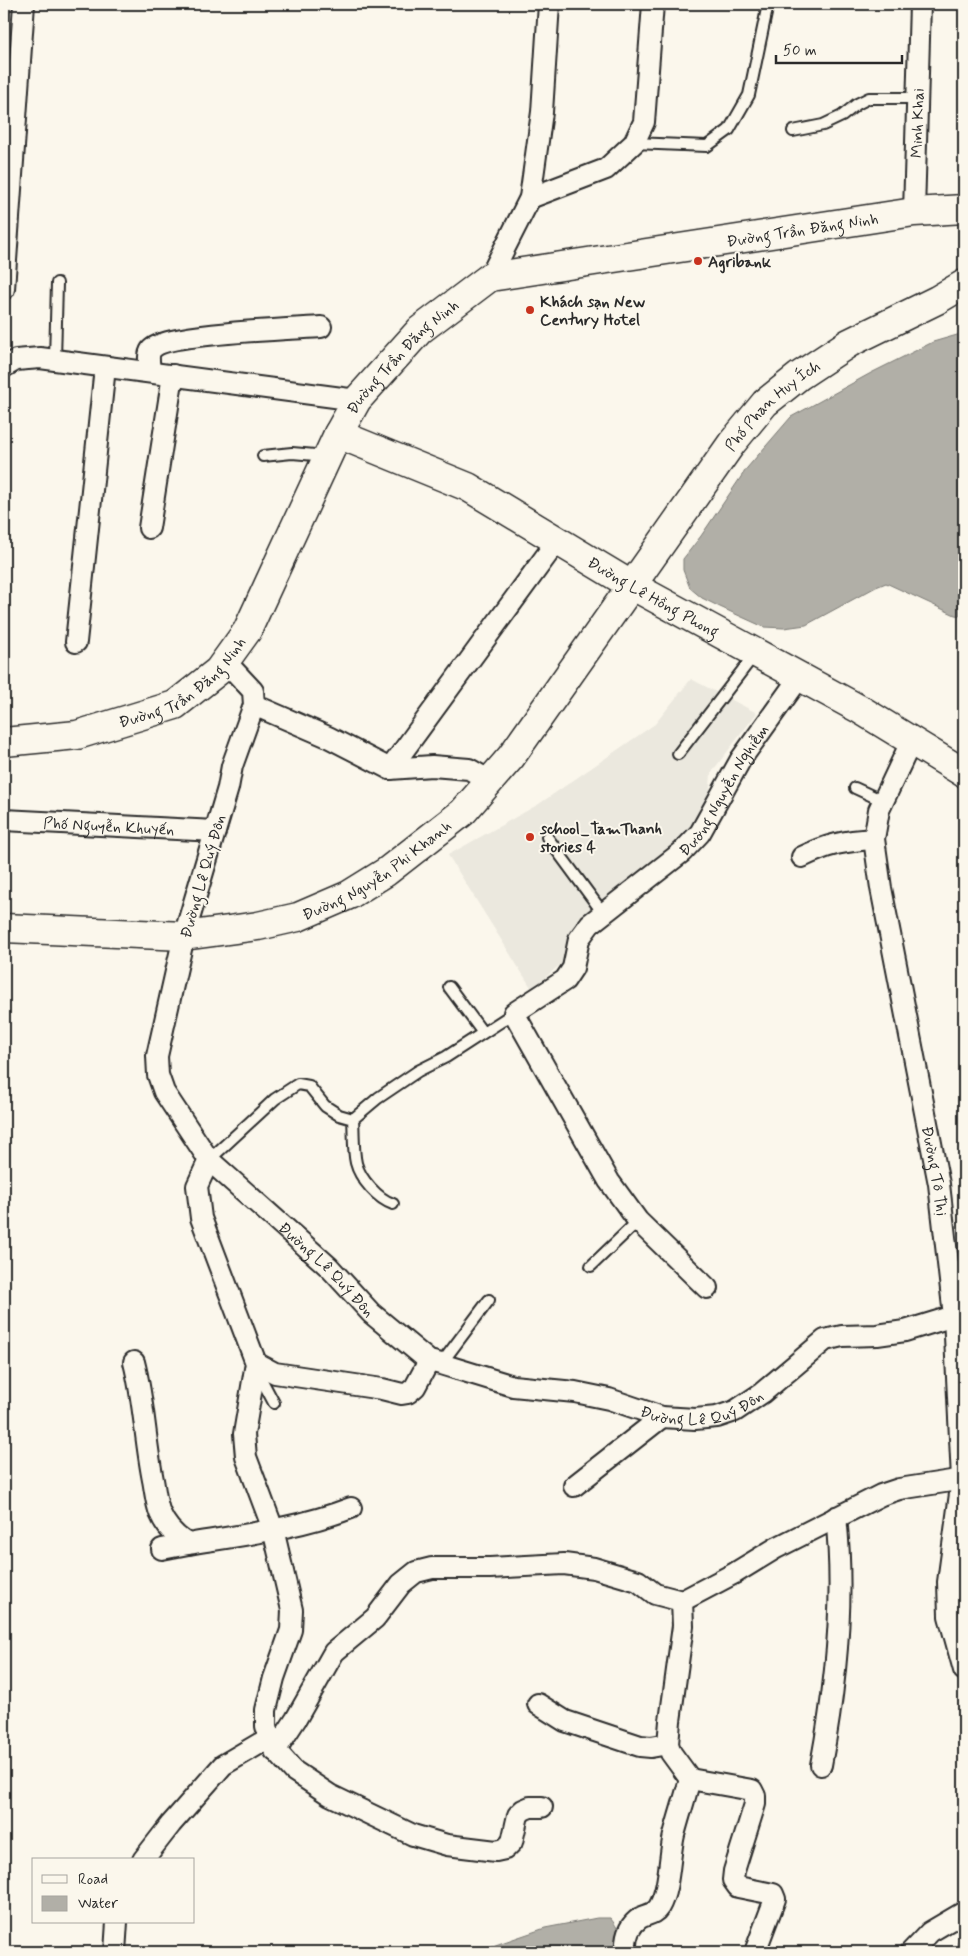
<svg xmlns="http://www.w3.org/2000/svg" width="968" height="1956" font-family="Mynerve,sans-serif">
	<rect width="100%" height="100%" fill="#fbf7ec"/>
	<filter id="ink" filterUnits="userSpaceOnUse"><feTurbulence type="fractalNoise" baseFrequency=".02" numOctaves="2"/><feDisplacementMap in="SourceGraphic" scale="10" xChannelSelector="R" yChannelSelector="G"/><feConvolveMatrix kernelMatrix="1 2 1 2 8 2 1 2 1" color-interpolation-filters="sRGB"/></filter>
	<g filter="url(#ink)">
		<path fill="#ebe8de" d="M691 679 757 713 711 773 709 802 701 822 569 934 563 962 532 989 448 855 539 804 655 724Z"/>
		<path fill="#b1afa7" stroke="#7b7a75" d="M964 333V616L955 615 886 583 876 587 806 625 784 628 764 627 720 607 702 598 690 588 683 570V559L701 536 747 468 791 417 871 373 933 342Z
			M597 1918H610C619 1928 622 1939 623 1952H475L545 1928Z"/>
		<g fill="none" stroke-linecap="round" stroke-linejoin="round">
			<g stroke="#2b2b2b" stroke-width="14">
				<path id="lane" d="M793 131 823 125 842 116 857 104 869 98H916
					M634 143 707 146 729 130 749 95 768 4
					M55 360 57 283
					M263 456 292 453 327 456
					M678 754 755 654
					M855 788 883 801
					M547 837 603 913
					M449 987 483 1033
					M353 1119C354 1133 353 1150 356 1163 360 1179 378 1199 393 1204
					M209 1160 275 1099 298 1084 309 1086 325 1106 339 1115 353 1119 378 1098 418 1071 446 1057 514 1013
					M591 1266 638 1221
					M441 1364 489 1300
					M257 1371 274 1403
					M964 1952V1945"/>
			</g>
			<g stroke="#2b2b2b" stroke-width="24">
				<g id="street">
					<path d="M530 198 606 169 634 143 644 122 653 4"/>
					<path id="s1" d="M914 212 920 4"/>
					<path d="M490 277 530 198 542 112 549 4"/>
					<path d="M4 289 24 4"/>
					<path d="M4 367 16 360 40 358 357 400"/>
					<path d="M150 372C150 366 147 356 151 350 163 333 295 329 321 327"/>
					<path d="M149 528 173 375"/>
					<path d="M76 642 105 367"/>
					<path id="s2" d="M225 661 253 691 254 705 232 766 228 788 184 936 157 1056 158 1075 164 1092 209 1160 329 1267 371 1313 429 1361 441 1364 513 1386 575 1392 609 1399 662 1417 695 1419 717 1417 735 1411 762 1393 825 1340 842 1336 877 1335 905 1331 954 1316"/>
					<path d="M254 705 328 737 390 769 432 766 469 769 490 781"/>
					<path id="s3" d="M911 742 879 810 874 839 881 888 939 1184 954 1316 962 1479 948 1582 949 1616 964 1670"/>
					<path d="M390 769 557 541"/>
					<path id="s4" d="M4 820 215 831"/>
					<path d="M802 857C829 844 844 841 874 839"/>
					<path d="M209 1160 197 1186 201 1218 256 1363 244 1434 246 1457 273 1529 292 1610 291 1630 274 1678 266 1710V1726L271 1745 294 1771 330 1795 413 1835 447 1845 496 1851 505 1849 512 1842 518 1815 523 1810 530 1807H542"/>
					<path id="s5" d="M707 1288 638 1221 609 1181 514 1013 565 980 573 968 579 939 590 924 682 852 700 833 741 759 799 678"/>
					<path d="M134 1362C144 1401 145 1440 153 1480 155 1490 156 1503 160 1513 166 1527 176 1537 188 1544 243 1535 299 1528 351 1508"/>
					<path d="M256 1363 275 1373 382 1389 402 1394 408 1393 415 1387 429 1361"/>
					<path d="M574 1486 662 1417"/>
					<path d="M162 1549 188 1544"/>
					<path d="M538 1704 565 1721 640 1746 651 1747 668 1744"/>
					<path d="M275 1751 296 1719 334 1652 375 1618 401 1584 416 1572 432 1568H490L564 1564 594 1568 638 1581 655 1594 682 1601 735 1573 776 1548 881 1495 899 1489 964 1479"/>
					<path d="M821 1765C836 1685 845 1598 836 1517"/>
					<path d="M690 1779 752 1790 755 1796V1804L734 1871 733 1880 738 1887 773 1894 775 1899 755 1952"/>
					<path d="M143 1860 171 1824 223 1765 269 1738"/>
					<path d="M115 1952 117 1922"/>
					<path d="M626 1952C625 1939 628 1926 640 1918 647 1914 654 1915 659 1907 670 1888 669 1856 674 1835 679 1816 685 1798 690 1779L671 1753 668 1744 670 1721 683 1626 682 1601"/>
					<path d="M911 1952 930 1932 964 1912"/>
				</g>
			</g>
			<g stroke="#2b2b2b" stroke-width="31">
				<g id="secondary">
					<path id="s6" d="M338 434 468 487 631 585 861 710 964 773"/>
					<path id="s7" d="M4 928 184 936 258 926 298 917 349 895 386 872 463 812 511 757 732 443 765 403 799 376 849 343 937 300 964 284"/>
				</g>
			</g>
			<g stroke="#2b2b2b" stroke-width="31">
				<g id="primary">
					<path id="s8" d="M4 742 77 735 175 705 218 671 247 631 338 434 357 400 420 330 490 277 914 212 964 209"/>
				</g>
			</g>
			<use href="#lane" stroke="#fbf7ec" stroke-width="10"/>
			<use href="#street" stroke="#fbf7ec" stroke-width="20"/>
			<use href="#secondary" stroke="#fbf7ec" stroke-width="28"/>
			<use href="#primary" stroke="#fbf7ec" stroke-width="28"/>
		</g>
	</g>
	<g fill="#c8321e" stroke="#fbf7ec" stroke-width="2">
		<circle cx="698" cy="261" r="5"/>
		<circle cx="530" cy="310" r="5"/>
		<circle cx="530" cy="837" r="5"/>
	</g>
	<g text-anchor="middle" stroke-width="4" stroke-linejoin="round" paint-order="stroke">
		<g font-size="16" fill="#2b2b2b" stroke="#fbf7ec">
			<text dy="6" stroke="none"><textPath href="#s1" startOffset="89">Minh Khai</textPath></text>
			<text dy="6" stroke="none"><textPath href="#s8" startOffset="1034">Đường Trần Đăng Ninh</textPath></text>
			<text dy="6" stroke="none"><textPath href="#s8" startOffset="599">Đường Trần Đăng Ninh</textPath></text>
			<text dy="6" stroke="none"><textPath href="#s7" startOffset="1005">Phố Phan Huy Ích</textPath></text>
			<text dy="6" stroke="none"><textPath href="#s6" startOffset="356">Đường Lê Hồng Phong</textPath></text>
			<text dy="6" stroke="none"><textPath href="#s8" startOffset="194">Đường Trần Đăng Ninh</textPath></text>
			<text dy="6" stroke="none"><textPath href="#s5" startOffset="654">Đường Nguyễn Nghiễm</textPath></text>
			<text dy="6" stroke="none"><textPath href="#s4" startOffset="105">Phố Nguyễn Khuyến</textPath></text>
			<text dy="6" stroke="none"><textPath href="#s7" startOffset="388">Đường Nguyễn Phi Khanh</textPath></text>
			<text transform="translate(202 876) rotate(-74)" y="6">Đường Lê Quý Đôn</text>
			<text dy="6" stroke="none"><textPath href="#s3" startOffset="442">Đường Tô Thị</textPath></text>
			<text dy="6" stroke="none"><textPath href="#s2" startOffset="699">Đường Lê Quý Đôn</textPath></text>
			<text dy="6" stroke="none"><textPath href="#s2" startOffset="1119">Đường Lê Quý Đôn</textPath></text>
		</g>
		<g font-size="16" font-weight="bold" fill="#2b2b2b" stroke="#fbf7ec" text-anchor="start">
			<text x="708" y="267">Agribank</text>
			<text x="540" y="307">Khách sạn New<tspan x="540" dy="18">Century Hotel</tspan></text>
			<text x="540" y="834">school_TamThanh<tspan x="540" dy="18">stories 4</tspan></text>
		</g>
	</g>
	<rect width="968" height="1956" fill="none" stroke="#fbf7ec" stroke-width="20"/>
	<rect x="10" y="10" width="948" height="1936" fill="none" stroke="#2b2b2b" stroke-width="2" filter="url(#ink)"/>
	<rect x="32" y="1858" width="162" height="65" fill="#fbf7ec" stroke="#a8a59f"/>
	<rect x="42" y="1875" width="25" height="8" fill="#fbf7ec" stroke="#a8a59f"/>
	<text x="78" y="1884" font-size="15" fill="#2b2b2b">Road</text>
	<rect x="42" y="1896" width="25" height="15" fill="#b1afa7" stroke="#a8a59f"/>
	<text x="78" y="1908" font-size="15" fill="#2b2b2b">Water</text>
	<path d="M776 55v8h126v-8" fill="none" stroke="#2b2b2b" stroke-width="2.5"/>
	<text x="783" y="55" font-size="15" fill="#2b2b2b" stroke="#fbf7ec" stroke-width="4" paint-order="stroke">50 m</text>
</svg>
